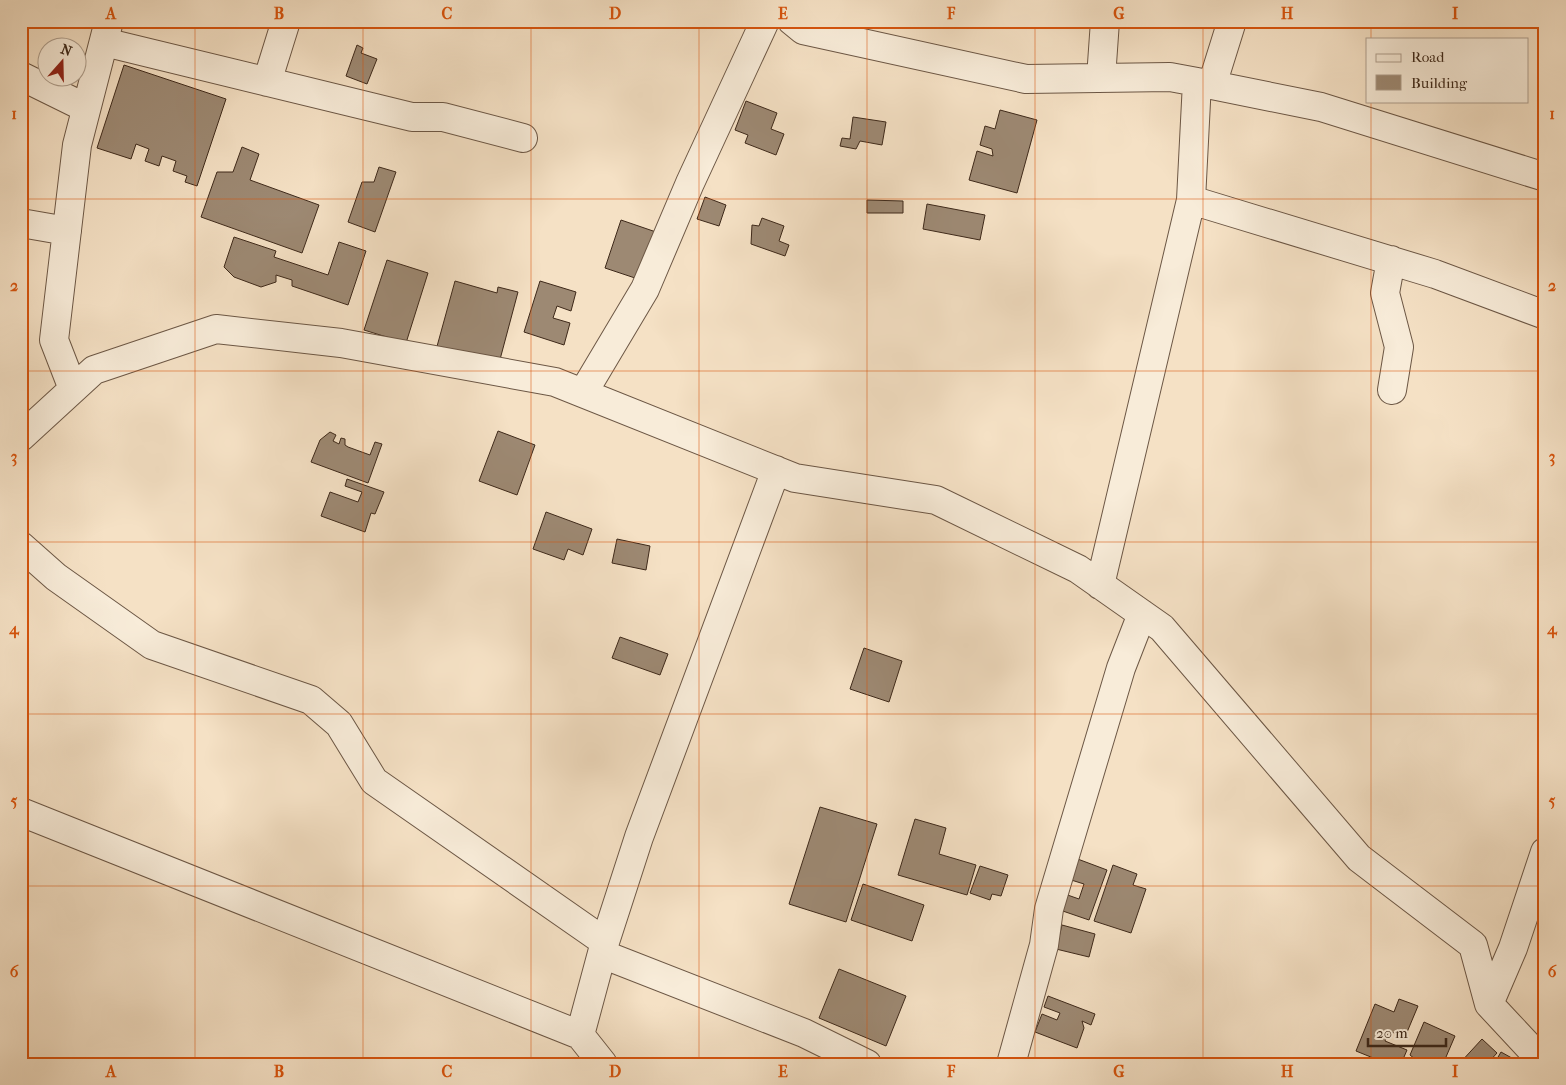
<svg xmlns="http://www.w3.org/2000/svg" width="1566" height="1085" font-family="'IM FELL French Canon',serif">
	<rect width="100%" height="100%" fill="#f5e1c5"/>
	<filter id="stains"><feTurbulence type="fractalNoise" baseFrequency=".004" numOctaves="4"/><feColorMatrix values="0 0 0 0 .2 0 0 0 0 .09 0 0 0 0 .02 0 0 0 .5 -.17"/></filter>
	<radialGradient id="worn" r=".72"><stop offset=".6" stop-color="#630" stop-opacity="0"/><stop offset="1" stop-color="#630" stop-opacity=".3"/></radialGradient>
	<path fill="#9d8973" stroke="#3e291a" d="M357 45 363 48 361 53 377 59 367 84 346 76Z
		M124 65 226 99 197 186 185 182 187 176 173 171 176 161 162 156 159 166 145 161 149 149 136 144 131 159 97 148Z
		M746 101 777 113 771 129 784 134 776 155 745 143 748 135 735 130Z
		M1000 110 1037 120 1017 193 969 180 977 151 993 156 992 149 980 145 985 126 995 129Z
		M853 117 886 122 882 145 860 141 856 149 840 146 842 138 850 139Z
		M242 147 259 154 250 180 319 205 302 253 201 217 217 172H233Z
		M379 167 396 172 375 232 348 222 362 182H374Z
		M705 197 726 205 719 226 697 219Z
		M867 200 903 201V213H867Z
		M927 204 985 215 980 240 923 229Z
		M762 218 784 226 779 241 789 245 785 256 751 244 752 225 759 226Z
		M621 220 656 232 638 279 605 268Z
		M234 237 276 251 274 257 328 275 339 242 366 251 348 305 292 286V280L276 275V282L261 287 234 277 224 267Z
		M387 260 428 273 406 343 364 330Z
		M455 281 497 293 498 287 518 292 498 367 436 350Z
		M540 281 576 292 571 311 557 306 553 318 570 323 564 345 524 332Z
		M498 431 535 445 517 495 479 481Z
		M330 432 336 435 333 441 339 444 341 438 345 439V445L348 447 370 455 375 442 382 444 368 483 311 462 320 440Z
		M347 479 384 492 375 514 371 513 365 532 321 516 330 492 358 502 362 492 345 486Z
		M546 512 592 529 583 555 568 549 564 560 533 549Z
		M617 539 650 546 646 570 612 563Z
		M620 637 668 654 660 675 612 658Z
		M864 648 902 661 889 702 850 689Z
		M820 807 877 824 846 922 789 904Z
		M915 819 946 828 939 854 976 865 967 895 898 875Z
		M1075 858 1107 870 1089 920 1054 908 1059 892 1079 899 1084 884 1068 879Z
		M1113 865 1137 874 1133 885 1146 889 1131 933 1094 921Z
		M980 866 1008 875 1001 896 992 894 990 900 970 893Z
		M863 884 924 905 912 941 851 920Z
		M1062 925 1095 934 1089 957 1056 949Z
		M839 969 906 996 886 1046 819 1018Z
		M1048 996 1095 1014 1091 1025 1082 1021 1084 1028 1077 1048 1035 1032 1042 1014 1057 1020 1060 1013 1044 1007Z
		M1399 999 1418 1006 1405 1037 1389 1031 1385 1041 1407 1050 1401 1064H1388L1356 1051 1375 1004 1394 1012Z
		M1424 1022 1455 1036 1443 1064H1421L1410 1055Z
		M1482 1039 1497 1053 1487 1064H1459Z
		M1501 1052 1519 1062 1518 1064H1494Z"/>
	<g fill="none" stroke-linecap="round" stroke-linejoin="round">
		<g stroke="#6c5745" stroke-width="30">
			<path id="minor" d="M792 21 803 30 1026 79 1170 77 1197 82 1321 107 1545 177
				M104 42 412 117H443L523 138
				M21 76 86 108
				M1101 78 1105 21
				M267 82 286 21
				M1212 85 1232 21
				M1191 200 1435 274 1545 315
				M21 223 67 231
				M1391 260 1385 293 1399 347 1392 390
				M73 389 54 340 77 145 109 21
				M583 393 645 289 690 183 765 21
				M21 437 94 370 216 329 341 343 555 382 795 478 936 500 1078 569 1162 628 1359 858 1473 945 1489 1004 1545 1064
				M21 546 56 577 152 645 311 700 339 724 374 781 605 942
				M1100 585 1191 200 1197 82
				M21 812 580 1035
				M602 954 804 1033 867 1064
				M1489 1004 1513 948 1545 852
				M603 1064 580 1035 605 942 639 837 776 470
				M1011 1064 1044 945 1049 909 1121 668 1142 614"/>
		</g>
		<use href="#minor" stroke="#f8ecd9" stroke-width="28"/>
	</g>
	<path fill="none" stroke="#d7540d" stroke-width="1" stroke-opacity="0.55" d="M195 21V1064M363 21V1064M531 21V1064M699 21V1064M867 21V1064M1035 21V1064M1203 21V1064M1371 21V39M1371 101V1064M21 199H1545M21 371H1545M21 542H1545M21 714H1545M21 886H1545"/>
	<rect width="1566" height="1085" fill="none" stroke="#f5e1c5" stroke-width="55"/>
	<rect x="1366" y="38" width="162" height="65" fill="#f8ecd9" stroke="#ae9e8d"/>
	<rect x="1376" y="54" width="25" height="8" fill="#f8ecd9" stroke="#ae9e8d"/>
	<text x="1411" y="62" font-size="15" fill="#3e291a">Road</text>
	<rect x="1376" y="75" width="25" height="15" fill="#9d8973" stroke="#ae9e8d"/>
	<text x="1411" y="88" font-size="15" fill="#3e291a">Building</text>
	<g transform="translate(62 62) rotate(20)"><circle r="24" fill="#f8ecd9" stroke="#ae9e8d"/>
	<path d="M0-4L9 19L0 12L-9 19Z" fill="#8f2418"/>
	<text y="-8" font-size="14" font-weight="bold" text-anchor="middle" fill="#3e291a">N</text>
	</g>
	<path d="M1368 1038v8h78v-8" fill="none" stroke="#3e291a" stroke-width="2.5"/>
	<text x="1376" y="1038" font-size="15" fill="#3e291a" stroke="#f8ecd9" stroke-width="4" paint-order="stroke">20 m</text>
	<rect x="28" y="28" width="1510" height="1030" fill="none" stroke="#d7540d" stroke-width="2"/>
	<g font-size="16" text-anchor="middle" font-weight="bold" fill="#d7540d">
		<text x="111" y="19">A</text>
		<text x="279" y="19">B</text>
		<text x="447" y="19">C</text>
		<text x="615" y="19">D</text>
		<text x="783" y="19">E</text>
		<text x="951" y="19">F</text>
		<text x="1119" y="19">G</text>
		<text x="1287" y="19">H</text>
		<text x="1455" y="19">I</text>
		<text x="14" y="119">1</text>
		<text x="1552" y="119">1</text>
		<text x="14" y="291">2</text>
		<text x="1552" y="291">2</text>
		<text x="14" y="462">3</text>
		<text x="1552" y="462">3</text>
		<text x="14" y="634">4</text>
		<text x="1552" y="634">4</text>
		<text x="14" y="806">5</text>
		<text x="1552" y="806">5</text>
		<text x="14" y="977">6</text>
		<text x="1552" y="977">6</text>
		<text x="111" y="1077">A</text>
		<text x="279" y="1077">B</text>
		<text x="447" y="1077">C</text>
		<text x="615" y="1077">D</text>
		<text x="783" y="1077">E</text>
		<text x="951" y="1077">F</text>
		<text x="1119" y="1077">G</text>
		<text x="1287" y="1077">H</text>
		<text x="1455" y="1077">I</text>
	</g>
	<rect width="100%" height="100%" filter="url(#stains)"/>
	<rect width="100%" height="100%" fill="url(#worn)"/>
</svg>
